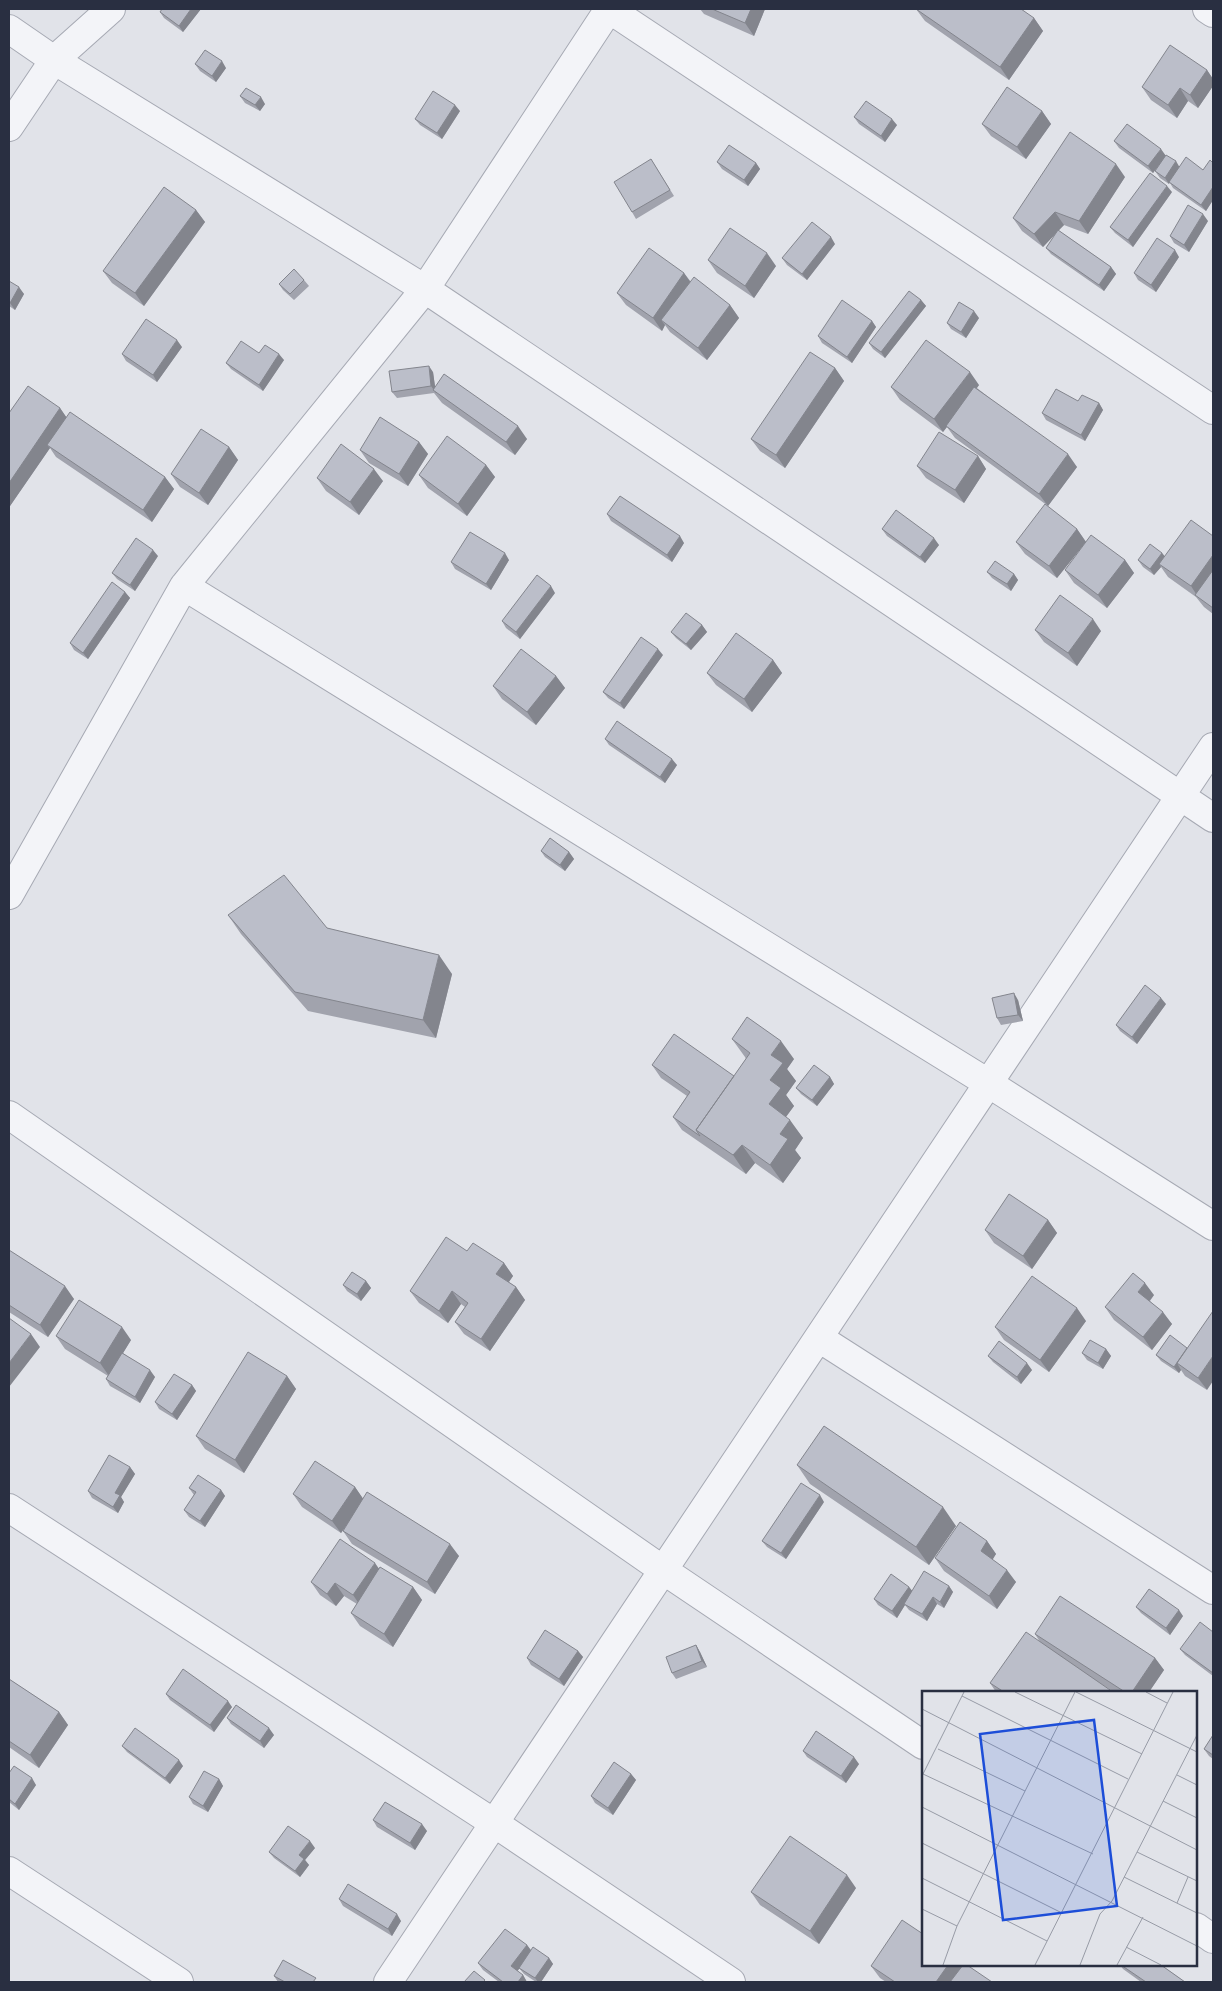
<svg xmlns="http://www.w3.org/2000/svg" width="1222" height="1991" font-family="'Archivo Narrow',sans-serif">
	<rect width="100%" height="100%" fill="#e1e3e9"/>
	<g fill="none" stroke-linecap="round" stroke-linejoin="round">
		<g stroke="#a6a9b3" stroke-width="30">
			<path id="minor" d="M609 9 1213 410
				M1207 9 1213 13
				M9 29 54 60 425 289 1213 818
				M9 127 54 60 111 9
				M184 586 988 1083 1213 1226
				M9 895 184 586 425 289 609 9
				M9 1115 663 1570 923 1745
				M819 1338 1213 1590
				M9 1508 494 1823 731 1982
				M9 1871 179 1982
				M1196 1927 1213 1939
				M388 1982 1213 747"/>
		</g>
		<use href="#minor" stroke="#f3f4f8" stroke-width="28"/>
	</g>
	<path fill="#a1a3ad" d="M201 9 183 32 164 18 160 12Z
		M700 9H765L754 36 704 14Z
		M916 9 1034 18 1043 31 1009 80 925 21Z
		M195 64 226 68 216 82 200 71Z
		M1207 70 1213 79V86L1198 108 1188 101 1177 118 1151 100 1142 87Z
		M240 96 265 104 260 111 245 103Z
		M460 111 442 139 420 125 415 119Z
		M1042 111 1051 124 1026 159 991 136 982 124Z
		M854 117 897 125 885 142 859 124Z
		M1114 141 1165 155 1179 167 1203 170 1213 163V200L1206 211 1173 188 1170 183 1169 184 1160 178 1155 171 1162 161 1153 173 1119 148Z
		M651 159 674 196 636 219 632 212Z
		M717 162 756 163 760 169 748 186 722 169Z
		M1125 177 1088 234 1064 225 1058 230 1111 267 1116 274 1104 291 1051 254 1046 248 1058 231 1043 247 1022 231 1013 218Z
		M1172 192 1133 247 1115 233 1110 227Z
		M196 210 205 222 144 306 112 283 103 271Z
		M1208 221 1189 252 1174 243 1170 236Z
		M835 244 807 280 787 265 782 258Z
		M1179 257 1156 292 1138 280 1134 273Z
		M708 260 776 266 754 298 717 273Z
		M684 273 691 282 730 305 739 318 707 360 670 332 665 325 662 331 626 305 617 293Z
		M304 280 309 286 294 300 283 290 279 284Z
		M9 281 24 294 15 310 9 306Z
		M921 300 926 306 885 358 873 349 869 343Z
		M979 318 966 338 951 329 947 323Z
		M872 321 876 327 852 363 822 343 818 336Z
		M182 347 157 382 126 361 122 354Z
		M259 353 284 360 263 391 231 369 226 363Z
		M835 368 844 381 785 468 760 451 751 439Z
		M433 372 435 387 527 439 515 455 442 403 434 393 397 398 392 392Z
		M979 385 977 388 1077 467 1048 506 955 438 947 427 943 432 900 400 891 387Z
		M1078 401 1099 403 1103 410 1085 441 1046 420 1042 413Z
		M60 408 66 417 165 477 174 489 152 522 56 457 50 448 10 506 9 505V413Z
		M419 442 428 454 408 486 369 463 360 450Z
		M229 447 238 460 208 505 180 487 171 474Z
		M978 456 986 469 964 503 926 478 917 466Z
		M486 465 495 477 467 516 428 488 419 475Z
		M317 478 383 481 359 515 326 491Z
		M607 514 684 543 672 562 611 521Z
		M882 529 939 545 925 563 887 536Z
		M1077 529 1086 542 1057 578 1025 554 1016 542Z
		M1213 536V614L1204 607 1196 597 1168 577 1161 567 1154 575 1143 567 1138 560 1162 553 1165 557Z
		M158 556 135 591 117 579 112 573Z
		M509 560 491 590 455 569 451 562Z
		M1125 560 1134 573 1107 608 1074 583 1065 570Z
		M987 572 1014 574 1018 580 1011 591 992 578Z
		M125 592 130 598 88 659 74 650 70 643Z
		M555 593 520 639 506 628 502 621Z
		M702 625 707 632 691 650 676 638 671 632Z
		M1035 630 1101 631 1077 666 1044 642Z
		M663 655 624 709 608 698 603 692Z
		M773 660 782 673 752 712 716 685 707 673Z
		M556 676 565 688 536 725 502 699 493 686Z
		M605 739 677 765 665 783 609 745Z
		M541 851 569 852 574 859 565 871 545 857Z
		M228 915 327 928 452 974 436 1038 308 1011 241 934Z
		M1018 1000 1023 1021 1001 1025 997 1018Z
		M1166 1004 1137 1044 1120 1031 1116 1025Z
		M732 1039 794 1059 787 1069 796 1081 786 1095 794 1106 786 1117 803 1138 795 1150 801 1158 783 1183 755 1163 746 1174 682 1130 673 1117 687 1096 661 1078 652 1065 734 1076 746 1059 745 1057Z
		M830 1077 834 1084 817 1106 801 1094 796 1088Z
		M1048 1220 1057 1233 1032 1269 994 1243 985 1230Z
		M9 1250 74 1299 48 1337 9 1312Z
		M467 1251 504 1263 513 1276 509 1282 516 1287 525 1300 490 1351 464 1334 455 1322 465 1307 461 1304 448 1323 419 1303 410 1291Z
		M366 1281 371 1288 361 1301 347 1291 343 1285Z
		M1154 1295 1150 1301 1172 1324 1152 1350 1114 1320 1105 1307Z
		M1086 1321 1049 1372 1004 1340 995 1327Z
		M1170 1335 1207 1390 1185 1376 1181 1370 1179 1373 1161 1361 1156 1355Z
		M56 1336 131 1340 123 1353 155 1377 140 1403 110 1386 106 1379 108 1376 65 1349Z
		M1106 1349 1111 1356 1103 1369 1087 1360 1082 1353Z
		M988 1356 1032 1370 1021 1384 993 1362Z
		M287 1376 296 1389 244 1473 205 1449 196 1436Z
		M192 1385 196 1391 177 1420 159 1409 155 1402Z
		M797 1465 956 1526 929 1565 810 1484Z
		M130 1467 135 1474 121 1497 124 1502 118 1513 92 1498 88 1491Z
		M355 1487 363 1499 459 1556 435 1594 352 1544 343 1531 348 1524 341 1533 302 1507 293 1494Z
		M189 1488 221 1490 225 1496 205 1527 189 1517 184 1510 194 1495Z
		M824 1502 786 1559 767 1547 762 1541Z
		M987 1541 996 1554 992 1559 1016 1582 997 1609 944 1571 935 1558Z
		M379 1568 413 1587 422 1600 393 1647 360 1626 351 1613 357 1604 344 1596 336 1606 320 1595 311 1582Z
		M949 1586 953 1592 944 1608 937 1604 927 1621 909 1610 905 1605 897 1618 878 1605 874 1599 909 1587 912 1591Z
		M1136 1607 1183 1616 1170 1635 1141 1613Z
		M1213 1632V1676L1185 1655 1180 1649Z
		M1035 1634 1155 1658 1164 1670 1149 1692H1114L1098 1682 1113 1692H996L990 1683 1040 1642Z
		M696 1645 700 1652 707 1667 676 1679 672 1673Z
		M578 1651 583 1657 564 1686 531 1665 527 1658Z
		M9 1679 59 1712 68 1725 39 1768 9 1747Z
		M166 1694 232 1707 214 1732 170 1700Z
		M227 1718 274 1735 264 1748 231 1724Z
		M1213 1735V1759L1209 1756 1204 1749Z
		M122 1746 183 1766 170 1784 127 1752Z
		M803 1751 859 1764 846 1783 807 1757Z
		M9 1773 36 1785 19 1810 9 1802Z
		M631 1774 636 1780 613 1815 595 1803 591 1796Z
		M219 1779 223 1786 208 1812 193 1804 189 1797Z
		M373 1820 427 1831 415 1850 377 1827Z
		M315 1848 305 1860 309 1865 300 1877 274 1858 269 1852Z
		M856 1888 819 1944 760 1905 751 1892Z
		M339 1899 401 1921 392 1936 343 1906Z
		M527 1945 531 1950 549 1958 553 1964 541 1982H536L524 1974 519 1968 517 1971 523 1975 527 1982H499L483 1970 478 1963Z
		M1120 1965H1161L1185 1982H1141L1123 1969Z
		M871 1966H962L992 1982H886L880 1978Z
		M274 1976 318 1982H278Z"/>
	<path fill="#83858d" d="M191 9H201L183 32 179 26Z
		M751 9H765L754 36 745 23Z
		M1034 18 1043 31 1009 80 1000 67Z
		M222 61 226 68 216 82 212 76Z
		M1207 70 1213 79V86L1198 108 1190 95Z
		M1180 88 1188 101 1177 118 1168 105Z
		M261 97 265 104 260 111 255 105Z
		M455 105 460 111 442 139 437 133Z
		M1042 111 1051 124 1026 159 1017 147Z
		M892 119 897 125 885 142 881 136Z
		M1161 149 1166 156 1153 173 1148 166Z
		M1176 161 1180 168 1169 182V184L1165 178Z
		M756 163 760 169 748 186 744 180Z
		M1116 164 1125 177 1088 234 1079 221Z
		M1167 186 1172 192 1133 247 1128 240Z
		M1213 187V200L1206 211 1201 205Z
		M196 210 205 222 144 306 135 293Z
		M1055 212 1064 225 1043 247 1034 234Z
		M1203 214 1208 221 1189 252 1184 245Z
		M831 237 835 244 807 280 802 274Z
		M1175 250 1179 257 1156 292 1151 285Z
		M767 253 776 266 754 298 745 286Z
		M1111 267 1116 274 1104 291 1099 285Z
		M684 273 693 286 661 320 665 325 662 331 653 318Z
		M19 287 24 294 15 310 10 303Z
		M921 300 926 306 885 358 881 352Z
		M730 305 739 318 707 360 698 348Z
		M974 311 979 318 966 338 961 332Z
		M872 321 876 327 852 363 847 357Z
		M177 340 182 347 157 382 153 375Z
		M279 354 284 360 263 391 259 385Z
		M429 366 433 372 436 393 431 386Z
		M835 368 844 381 785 468 776 455Z
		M970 372 979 385 943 432 934 419Z
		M1099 403 1103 410 1085 441 1081 435Z
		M60 408 69 421 47 445 50 448 10 506 9 504V483Z
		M518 426 527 439 515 455 506 442Z
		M419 442 428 454 408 486 399 474Z
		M229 447 238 460 208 505 199 493Z
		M1068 454 1077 467 1048 506 1039 494Z
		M978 456 986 469 964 503 955 490Z
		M486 465 495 477 467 516 458 504Z
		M374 469 383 481 359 515 350 502Z
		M165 477 174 489 152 522 143 510Z
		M1077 529 1086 542 1057 578 1049 566Z
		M680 536 684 543 672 562 667 555Z
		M934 538 939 545 925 563 920 557Z
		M153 550 158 556 135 591 130 585Z
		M505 553 509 560 491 590 486 584Z
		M1162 553 1167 559 1159 564 1161 567 1154 575 1150 569Z
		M1213 555V580L1198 597 1191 586Z
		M1125 560 1134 573 1107 608 1098 595Z
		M1014 574 1018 580 1011 591 1007 584Z
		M551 586 555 593 520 639 516 632Z
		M125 592 130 598 88 659 83 653Z
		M1093 619 1101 631 1077 666 1068 653Z
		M702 625 707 632 691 650 686 644Z
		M658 649 663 655 624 709 620 703Z
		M773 660 782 673 752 712 744 699Z
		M556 676 565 688 536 725 527 712Z
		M672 759 677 765 665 783 660 777Z
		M569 852 574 859 565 871 560 865Z
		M439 955 452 974 436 1038 423 1020Z
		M1014 993 1018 1000 1023 1021 1018 1015Z
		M1161 998 1166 1004 1137 1044 1132 1037Z
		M781 1041 794 1059 787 1069 796 1081 786 1095 794 1106 782 1122 769 1104 771 1055Z
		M830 1077 834 1084 817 1106 812 1100Z
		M790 1120 803 1138 795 1150 801 1158 783 1183 770 1165 780 1134Z
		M742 1145 755 1163 746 1174 733 1155Z
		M1048 1220 1057 1233 1032 1269 1023 1256Z
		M504 1263 513 1276 505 1287 496 1274Z
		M366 1281 371 1288 361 1301 357 1294Z
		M1145 1283 1154 1295 1147 1304 1138 1292Z
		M65 1286 74 1299 48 1337 40 1325Z
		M516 1287 525 1300 490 1351 481 1339Z
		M452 1291 461 1304 448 1323 439 1311Z
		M1077 1308 1086 1321 1049 1372 1040 1360Z
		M1163 1312 1172 1324 1152 1350 1143 1337Z
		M122 1327 131 1340 109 1376 100 1363Z
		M31 1334 40 1347 9 1387V1363Z
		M1106 1349 1111 1356 1103 1369 1098 1363Z
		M1213 1356V1381L1207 1390 1198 1378Z
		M1027 1363 1032 1370 1021 1384 1017 1377Z
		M1177 1363 1181 1370 1179 1373 1174 1367Z
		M150 1370 155 1377 140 1403 135 1397Z
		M287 1376 296 1389 244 1473 235 1460Z
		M192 1385 196 1391 177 1420 172 1414Z
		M130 1467 135 1474 121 1497 124 1502 118 1513 113 1507 115 1493Z
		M355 1487 364 1500 341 1533 332 1521Z
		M221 1490 225 1496 205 1527 200 1521Z
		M820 1495 824 1502 786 1559 781 1553Z
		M943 1507 956 1526 929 1565 916 1547Z
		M987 1541 996 1554 990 1564 981 1551Z
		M450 1544 459 1556 435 1594 427 1582Z
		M375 1563 384 1576 362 1608 353 1595Z
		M1007 1570 1016 1582 997 1609 989 1596Z
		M335 1583 344 1596 336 1606 327 1594Z
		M949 1586 953 1592 944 1608 940 1602Z
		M413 1587 422 1600 393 1647 384 1634Z
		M909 1587 914 1593 904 1604 905 1605 897 1618 892 1611Z
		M933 1597 937 1604 927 1621 922 1614Z
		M1179 1610 1183 1616 1170 1635 1166 1628Z
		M696 1645 700 1652 707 1667 702 1661Z
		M578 1651 583 1657 564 1686 559 1679Z
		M1155 1658 1164 1670 1149 1692H1132Z
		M228 1701 232 1707 214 1732 210 1725Z
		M59 1712 68 1725 39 1768 30 1755Z
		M269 1728 274 1735 264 1748 260 1741Z
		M854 1757 859 1764 846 1783 841 1776Z
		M179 1760 183 1766 170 1784 165 1778Z
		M631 1774 636 1780 613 1815 608 1808Z
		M32 1778 36 1785 19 1810 15 1804Z
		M219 1779 223 1786 208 1812 203 1806Z
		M422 1824 427 1831 415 1850 410 1843Z
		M310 1841 315 1848 305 1860 309 1865 300 1877 295 1871 299 1855Z
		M847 1875 856 1888 819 1944 810 1931Z
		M397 1914 401 1921 392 1936 388 1929Z
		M527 1945 532 1952 516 1973 511 1966Z
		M549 1958 553 1964 541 1982H538L535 1978Z
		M948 1965H961L964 1968 954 1982H936Z
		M523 1975 527 1982H518Z"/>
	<path fill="#bbbec9" stroke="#83858d" d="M162 9H191L179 26 160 12Z
		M712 9H751L745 23Z
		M916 9H1021L1034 18 1000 67Z
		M1170 45 1207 70 1190 95 1180 88 1168 105 1142 87Z
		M205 50 222 61 212 76 195 64Z
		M1007 87 1042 111 1017 147 982 124Z
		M246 88 261 97 255 105 240 96Z
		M433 91 455 105 437 133 415 119Z
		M866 101 892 119 881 136 854 117Z
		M1127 124 1161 149 1148 166 1114 141Z
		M1070 132 1116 164 1079 221 1055 212 1034 234 1013 218Z
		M729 145 756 163 744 180 717 162Z
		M1166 155 1176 161 1165 178 1155 171Z
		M1186 157 1203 170 1210 160 1213 163V187L1201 205 1169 182Z
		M651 159 670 190 632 212 614 182Z
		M1150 173 1167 186 1128 240 1110 227Z
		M164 187 196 210 135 293 103 271Z
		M1188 205 1203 214 1184 245 1170 236Z
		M812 222 831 237 802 274 782 258Z
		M730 228 767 253 745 286 708 260Z
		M1058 230 1111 267 1099 285 1046 248Z
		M1157 238 1175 250 1151 285 1134 273Z
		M649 248 684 273 653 318 617 293Z
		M294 269 304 280 290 294 279 284Z
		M694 277 730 305 698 348 661 320Z
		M9 281 19 287 10 303 9 302Z
		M909 291 921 300 881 352 869 343Z
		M842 300 872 321 847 357 818 336Z
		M959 302 974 311 961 332 947 323Z
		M146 319 177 340 153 375 122 354Z
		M926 340 970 372 934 419 891 387Z
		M241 341 259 353 265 345 279 354 259 385 226 363Z
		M810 352 835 368 776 455 751 439Z
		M429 366 431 386 392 392 389 371Z
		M444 374 518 426 506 442 433 390Z
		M28 386 60 408 9 483V413Z
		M974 387 1068 454 1039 494 946 426Z
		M1056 389 1078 401 1082 395 1099 403 1081 435 1042 413Z
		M70 412 165 477 143 510 47 445Z
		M380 417 419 442 399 474 360 450Z
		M201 429 229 447 199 493 171 474Z
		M939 432 978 456 955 490 917 466Z
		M447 436 486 465 458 504 419 475Z
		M341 444 374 469 350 502 317 478Z
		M620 496 680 536 667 555 607 514Z
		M1045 504 1077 529 1049 566 1016 542Z
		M896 510 934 538 920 557 882 529Z
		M1191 520 1213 536V555L1191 586 1159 564Z
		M470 532 505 553 486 584 451 562Z
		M1091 535 1125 560 1098 595 1065 570Z
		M136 538 153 550 130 585 112 573Z
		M1150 544 1162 553 1150 569 1138 560Z
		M995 561 1014 574 1007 584 987 572Z
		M1213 570V608L1195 595Z
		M537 575 551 586 516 632 502 621Z
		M112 582 125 592 83 653 70 643Z
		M1060 595 1093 619 1068 653 1035 630Z
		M686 613 702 625 686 644 671 632Z
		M736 633 773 660 744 699 707 673Z
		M641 637 658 649 620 703 603 692Z
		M521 649 556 676 527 712 493 686Z
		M617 721 672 759 660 777 605 739Z
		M550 838 569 852 560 865 541 851Z
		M284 875 327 928 439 955 423 1020 295 992 228 915Z
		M1145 985 1161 998 1132 1037 1116 1025Z
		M1014 993 1018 1015 997 1018 992 998Z
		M747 1017 781 1041 771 1055 783 1063 770 1080 781 1088 769 1104 790 1120 780 1134 788 1139 770 1165 742 1145 733 1155 696 1130 750 1053 732 1039Z
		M674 1034 734 1076 696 1130 700 1136 673 1117 690 1092 652 1065Z
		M814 1065 830 1077 812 1100 796 1088Z
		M1009 1194 1048 1220 1023 1256 985 1230Z
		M446 1237 467 1251 473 1243 504 1263 496 1274 516 1287 481 1339 455 1322 468 1303 452 1291 439 1311 410 1291Z
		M9 1250 65 1286 40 1325 9 1305Z
		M352 1272 366 1281 357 1294 343 1285Z
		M1133 1273 1145 1283 1138 1292 1163 1312 1143 1337 1105 1307Z
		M1032 1276 1077 1308 1040 1360 995 1327Z
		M79 1300 122 1327 100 1363 56 1336Z
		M1213 1311V1356L1198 1378 1177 1363Z
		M9 1318 31 1334 9 1363Z
		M1170 1335 1187 1348 1174 1367 1156 1355Z
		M1090 1340 1106 1349 1098 1363 1082 1353Z
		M999 1341 1027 1363 1017 1377 988 1356Z
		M248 1352 287 1376 235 1460 196 1436Z
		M122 1353 150 1370 135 1397 106 1379Z
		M174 1374 192 1385 172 1414 155 1402Z
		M824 1426 943 1507 916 1547 797 1465Z
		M109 1455 130 1467 115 1493 120 1495 113 1507 88 1491Z
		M315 1461 355 1487 332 1521 293 1494Z
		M198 1475 221 1490 200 1521 184 1510 196 1492 189 1488Z
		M801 1483 820 1495 781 1553 762 1541Z
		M367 1492 450 1544 427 1582 343 1531Z
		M960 1522 987 1541 981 1551 1007 1570 989 1596 935 1558Z
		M340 1539 375 1563 353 1595 335 1583 327 1594 311 1582Z
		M380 1567 413 1587 384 1634 351 1613Z
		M924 1571 949 1586 940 1602 933 1597 922 1614 904 1604Z
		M891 1574 909 1587 892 1611 874 1599Z
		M1149 1589 1179 1610 1166 1628 1136 1607Z
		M1060 1596 1155 1658 1132 1692H1125L1035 1634Z
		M1200 1622 1213 1632V1673L1180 1649Z
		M545 1630 578 1651 559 1679 527 1658Z
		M1026 1632 1113 1692H1004L990 1683Z
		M696 1645 702 1661 672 1673 666 1657Z
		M183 1669 228 1701 210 1725 166 1694Z
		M9 1679 59 1712 30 1755 9 1741Z
		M236 1705 269 1728 260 1741 227 1718Z
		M135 1728 179 1760 165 1778 122 1746Z
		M816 1731 854 1757 841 1776 803 1751Z
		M1213 1735V1755L1204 1749Z
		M614 1762 631 1774 608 1808 591 1796Z
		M14 1766 32 1778 15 1804 9 1799V1773Z
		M204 1771 219 1779 203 1806 189 1797Z
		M385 1802 422 1824 410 1843 373 1820Z
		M288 1826 310 1841 299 1855 304 1859 295 1871 269 1852Z
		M790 1836 847 1875 810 1931 751 1892Z
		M348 1884 397 1914 388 1929 339 1899Z
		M902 1920 923 1934V1965H948L936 1982H895L871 1966Z
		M505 1929 527 1945 511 1966 523 1975 518 1982H503L478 1963Z
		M533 1947 549 1958 535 1978 519 1968Z
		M283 1960 316 1978 313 1982H285L274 1976Z
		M963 1965H967L992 1982H950Z
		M1121 1965H1161L1185 1982H1146Z
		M474 1971 485 1980 483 1982H464Z"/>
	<g transform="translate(922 1691)">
		<rect width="275" height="275" fill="#e1e3e9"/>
		<path fill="none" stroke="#979ba6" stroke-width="1" d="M93 1 220 63M154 1 275 61M224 1 245 12M40 5 206 88M0 18 275 159M16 58 103 100M1 83 171 163M1 83 42 1M255 84 275 94M241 110 275 127M0 116 275 255M0 152 138 221M215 161 275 190M202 186 275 222M0 187 125 250M255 212 266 186M0 218 35 235M204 256 239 274M21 274 35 235 153 1M113 274 251 1M158 274 178 223 190 210 275 44M195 274 221 226"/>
		<path fill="#1d4ed8" fill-opacity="0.15" stroke="#1d4ed8" stroke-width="2.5" d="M172 29 195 215 81 229 58 43Z"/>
		<rect width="275" height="275" fill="none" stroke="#292f41" stroke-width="2.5"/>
	</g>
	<rect width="1222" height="1991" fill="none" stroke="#292f41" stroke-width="20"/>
</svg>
